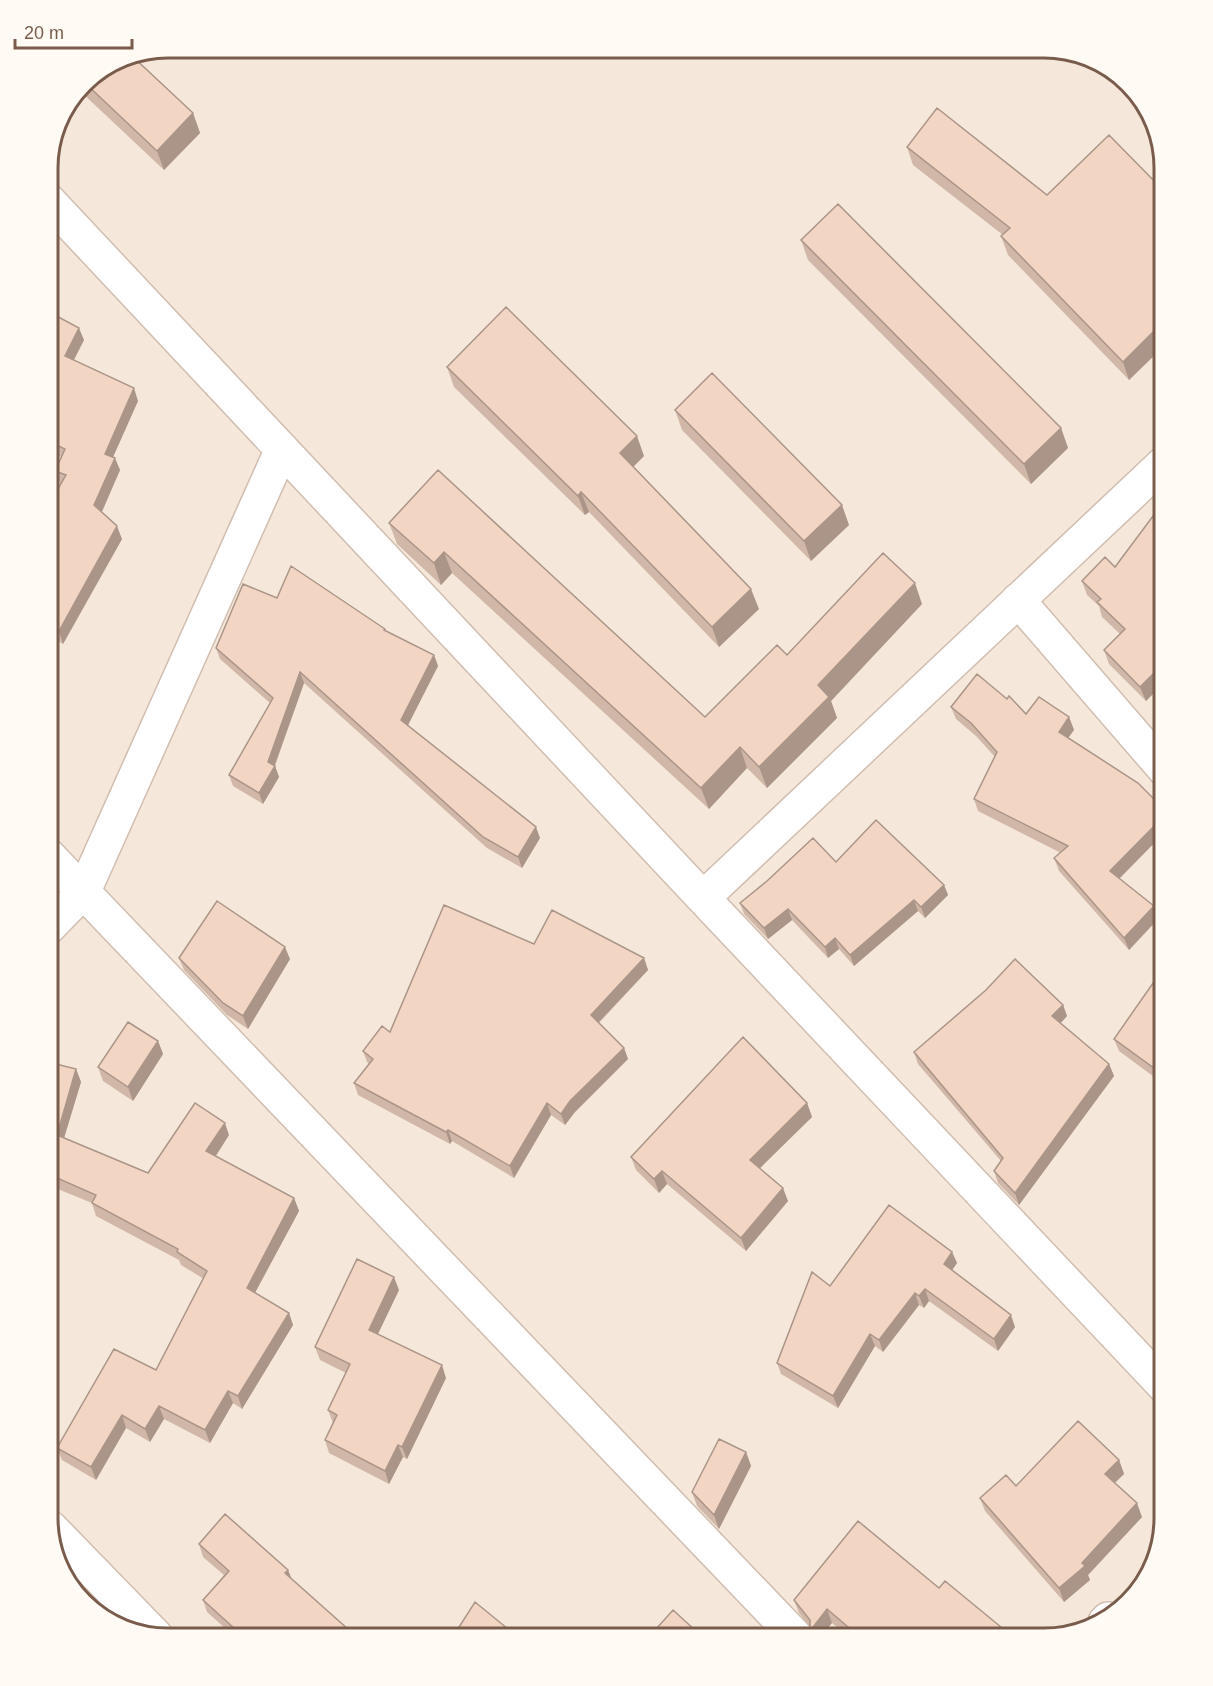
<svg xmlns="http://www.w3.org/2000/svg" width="1213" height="1686" font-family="Helvetica,sans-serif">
	<rect width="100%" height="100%" fill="#fdf6ec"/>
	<path fill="#f5e8da" d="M168 48H1052L1105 64 1149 108 1165 168V1518L1149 1578 1105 1622 1045 1638H161L108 1622 64 1578 48 1518V160L61 115 89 78 122 57Z"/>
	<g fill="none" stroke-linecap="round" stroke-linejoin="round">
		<g stroke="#d1beb0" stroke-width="36">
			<path id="street" d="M48 200 703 898 1165 1387
				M1018 600 1165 770
				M48 855 797 1638
				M703 898 1165 462
				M48 928 84 891 282 449
				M51 1528 156 1636
				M1105 1622 1108 1619"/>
		</g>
		<use href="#street" stroke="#fff" stroke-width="33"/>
	</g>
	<path fill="#d1b7a8" d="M89 78 193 113 200 133 164 170 79 90Z
		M907 147 1047 195 1165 192V345L1129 380 1008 255 1001 236 1003 235 913 165Z
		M801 240 1061 428 1068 448 1031 484 808 260Z
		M48 319 84 340 74 360 138 401 113 457 120 470 102 512 122 539 63 644 48 635V506L61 484 60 483 55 471 61 457 48 451Z
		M447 367 644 456 633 467 759 609 719 647 589 512 585 515 454 387Z
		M675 410 849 525 811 561 682 430Z
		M438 470 705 717 787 655 922 604 831 701 837 718 767 788 747 768 709 809 452 573 441 585 397 544 389 523Z
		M1165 500V682L1146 701 1109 664 1104 650 1120 634 1102 617 1099 606 1087 595 1082 581 1115 567Z
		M277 598 386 631 434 655 438 666 408 725 540 838 522 868 487 848 304 683 275 766 279 777 263 804 233 786 229 775 270 703 220 659 216 648Z
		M1007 699 1026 714 1069 717 1074 730 1068 738 1165 832 1119 879 1159 918 1129 950 1059 871 1054 858 1061 853 978 811 974 799 995 757 976 736 956 719 951 707Z
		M836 862 944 885 948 895 925 918 918 911 854 966 839 949 828 958 792 920 768 939 744 914 740 903Z
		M534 944 644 958 648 970 599 1023 624 1048 628 1059 575 1112 565 1125 551 1115 514 1178 452 1141 450 1144 358 1095 354 1083 369 1064 367 1062 363 1051 390 1032Z
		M179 958 290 959 248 1029 227 1015 184 970Z
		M1165 966V1085L1119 1051 1114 1039Z
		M1063 1005 1067 1016 1060 1024 1109 1064 1114 1076 1019 1205 998 1183 994 1171 1001 1161 918 1064 914 1052Z
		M158 1041 163 1054 133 1101 103 1081 98 1067Z
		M48 1062 76 1069 81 1082 64 1138 148 1173 229 1135 216 1156 294 1198 299 1211 255 1293 289 1313 293 1325 242 1409 233 1403 210 1443 164 1419 150 1442 126 1428 96 1480 62 1460 57 1448 156 1370 204 1279 181 1265 179 1260 96 1216 92 1203 48 1185Z
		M807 1103 812 1117 760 1168 788 1201 746 1251 667 1184 659 1193 636 1170 631 1157Z
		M952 1252 957 1263 952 1270 1015 1327 998 1351 929 1301 924 1308 919 1305 883 1352 875 1346 838 1408 781 1374 777 1363 830 1286Z
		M399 1290 378 1334 446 1378 407 1459 403 1457 389 1484 329 1453 325 1440 333 1423 328 1410 346 1373 320 1360 315 1347Z
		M746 1452 751 1466 719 1529 697 1506 692 1492Z
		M1119 1460 1124 1474 1115 1483 1142 1517 1088 1575 1090 1580 1064 1602 985 1511 980 1498 1016 1486Z
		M199 1544 291 1578 358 1638H236L207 1612 203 1600 224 1575 203 1557Z
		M939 1588 1009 1638H850L832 1623 810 1627 799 1613 794 1600Z"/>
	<path fill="#aa9588" d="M193 113 200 133 164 170 157 151Z
		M1165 320V345L1129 380 1123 362Z
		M79 328 84 340 69 369 65 356Z
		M134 388 138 401 109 466 105 454Z
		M1061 428 1068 448 1031 484 1024 464Z
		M637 436 644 456 627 473 620 453Z
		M115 458 120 470 99 518 94 505Z
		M581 492 589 512 585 515 578 496Z
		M842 505 849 525 811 561 804 541Z
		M117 526 122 539 63 644 59 631Z
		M444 552 452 573 441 585 434 563Z
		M915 583 922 604 831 701 837 718 767 788 759 767 818 685Z
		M751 589 759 609 719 647 712 627Z
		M434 655 438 666 405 731 401 720Z
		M1162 665 1165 673V682L1146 701 1140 687Z
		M300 672 304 683 274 767 275 766 279 777 263 804 259 793 268 762Z
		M1069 717 1074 730 1063 745 1059 732Z
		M740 747 747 768 709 809 701 788Z
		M1165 815V832L1114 884 1110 871Z
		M536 827 540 838 522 868 518 857Z
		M944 885 948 895 925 918 921 907Z
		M914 900 918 911 854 966 850 955Z
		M1154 906 1159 918 1129 950 1124 938Z
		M788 909 792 920 768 939 764 928Z
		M835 938 839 949 828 958 825 947Z
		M285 947 290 959 248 1029 243 1016Z
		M644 958 648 970 595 1026 591 1015Z
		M1063 1005 1067 1016 1056 1028 1052 1016Z
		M158 1041 163 1054 133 1101 128 1087Z
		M624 1048 628 1059 575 1112 565 1125 561 1114 570 1101Z
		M1109 1064 1114 1076 1019 1205 1015 1193Z
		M76 1069 81 1082 61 1148 57 1135Z
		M547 1103 551 1115 514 1178 510 1166Z
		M807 1103 812 1117 755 1173 750 1160Z
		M225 1123 229 1135 211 1163 206 1151Z
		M448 1130 452 1141 450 1144 446 1132Z
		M662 1171 667 1184 659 1193 654 1179Z
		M783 1188 788 1201 746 1251 741 1238Z
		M294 1198 299 1211 251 1300 247 1288Z
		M952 1252 957 1263 948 1276 944 1264Z
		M394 1277 399 1290 374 1342 369 1330Z
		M925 1289 929 1301 924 1308 919 1296Z
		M915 1293 919 1305 883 1352 879 1340Z
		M289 1313 293 1325 242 1409 238 1396Z
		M1011 1315 1015 1327 998 1351 994 1339Z
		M870 1334 875 1346 838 1408 833 1396Z
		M442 1365 446 1378 407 1459 402 1447Z
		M228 1391 233 1403 210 1443 205 1430Z
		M159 1406 164 1419 150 1442 145 1429Z
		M122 1415 126 1428 96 1480 91 1467Z
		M398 1445 403 1457 389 1484 385 1471Z
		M746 1452 751 1466 719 1529 714 1515Z
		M1119 1460 1124 1474 1110 1487 1105 1474Z
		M1137 1503 1142 1517 1088 1575 1090 1580 1064 1602 1059 1588Z
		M288 1570 293 1582 285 1573Z
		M827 1609 832 1623 820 1638H812L810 1631Z
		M696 1631 699 1638H690Z
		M1007 1632 1009 1638H1002Z"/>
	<path fill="#f3d5c3" stroke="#aa9588" stroke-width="1.5" d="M131 55 193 113 157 151 85 83 89 78 122 57Z
		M937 108 1047 195 1109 135 1165 192V320L1123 362 1001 236 1010 228 907 147Z
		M838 204 1061 428 1024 464 801 240Z
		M506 307 637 436 620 453 751 589 712 627 581 492 578 496 447 367Z
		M51 313 79 328 65 356 134 388 105 454 115 458 94 505 117 526 59 631 48 625V506L66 475 55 471 65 449 48 441V319Z
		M712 373 842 505 804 541 675 410Z
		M438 470 705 717 777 645 787 655 883 553 915 583 818 685 829 697 759 767 740 747 701 788 444 552 434 563 389 523Z
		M1165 500V668L1162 665 1140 687 1104 650 1125 629 1097 602 1101 599 1082 581 1105 557 1115 567Z
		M291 566 385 629 384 630 434 655 401 720 536 827 518 857 483 837 300 672 268 762 275 766 259 793 229 775 273 698 216 648 243 584 277 598Z
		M977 674 1007 699 1009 696 1026 714 1039 697 1069 717 1059 732 1138 783 1165 810V815L1110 871 1154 906 1124 938 1054 858 1068 846 974 799 997 752 971 723 951 707Z
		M876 820 944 885 921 907 914 900 850 955 835 938 825 947 788 909 764 928 740 903 767 881 813 838 836 862Z
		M217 901 285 947 243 1016 223 1003 179 958Z
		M444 905 534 944 552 910 644 958 591 1015 624 1048 570 1101 561 1114 547 1103 510 1166 448 1130 446 1132 354 1083 373 1059 363 1051 382 1026 390 1032Z
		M1015 959 1063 1005 1052 1016 1109 1064 1015 1193 994 1171 1003 1158 914 1052 986 990Z
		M1165 966V1076L1114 1039Z
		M128 1022 158 1041 128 1087 98 1067Z
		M743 1037 807 1103 750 1160 783 1188 741 1238 662 1171 654 1179 631 1157Z
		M48 1062 76 1069 57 1135 148 1173 195 1103 225 1123 206 1151 294 1198 247 1288 289 1313 238 1396 228 1391 205 1430 159 1406 145 1429 122 1415 91 1467 57 1448 114 1349 156 1370 207 1271 177 1252 178 1249 92 1203 96 1195 48 1174Z
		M889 1205 952 1252 944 1264 1011 1315 994 1339 925 1289 919 1296 915 1293 879 1340 870 1334 833 1396 777 1363 812 1272 830 1286Z
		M357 1259 394 1277 369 1330 442 1365 402 1447 398 1445 385 1471 325 1440 337 1415 328 1410 350 1364 315 1347Z
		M1078 1421 1119 1460 1105 1474 1137 1503 1082 1563 1085 1566 1059 1588 980 1498 1006 1475 1016 1486Z
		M719 1439 746 1452 714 1515 692 1492Z
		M225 1514 288 1570 285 1573 358 1638H245L203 1600 229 1571 199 1544Z
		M858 1521 939 1588 945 1581 1007 1632 1002 1638H861L827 1609 810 1631V1620L794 1600Z
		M475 1602 519 1638H452Z
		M673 1610 696 1631 690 1638H648Z"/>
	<path d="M0 0H1213V1686H0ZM168 58H1044A110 110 0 0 1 1154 168V1518A110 110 0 0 1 1044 1628H168A110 110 0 0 1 58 1518V168A110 110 0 0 1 168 58Z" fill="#fffaf3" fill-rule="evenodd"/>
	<path fill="none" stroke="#7a5c4d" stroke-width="3" d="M168 58H1044A110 110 0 0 1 1154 168V1518A110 110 0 0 1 1044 1628H168A110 110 0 0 1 58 1518V168A110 110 0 0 1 168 58Z"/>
	<path d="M15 39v9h117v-9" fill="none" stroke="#7a5c4d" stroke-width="3"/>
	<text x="24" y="39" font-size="18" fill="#7a5c4d" stroke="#fffaf3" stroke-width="4.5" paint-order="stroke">20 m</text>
</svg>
